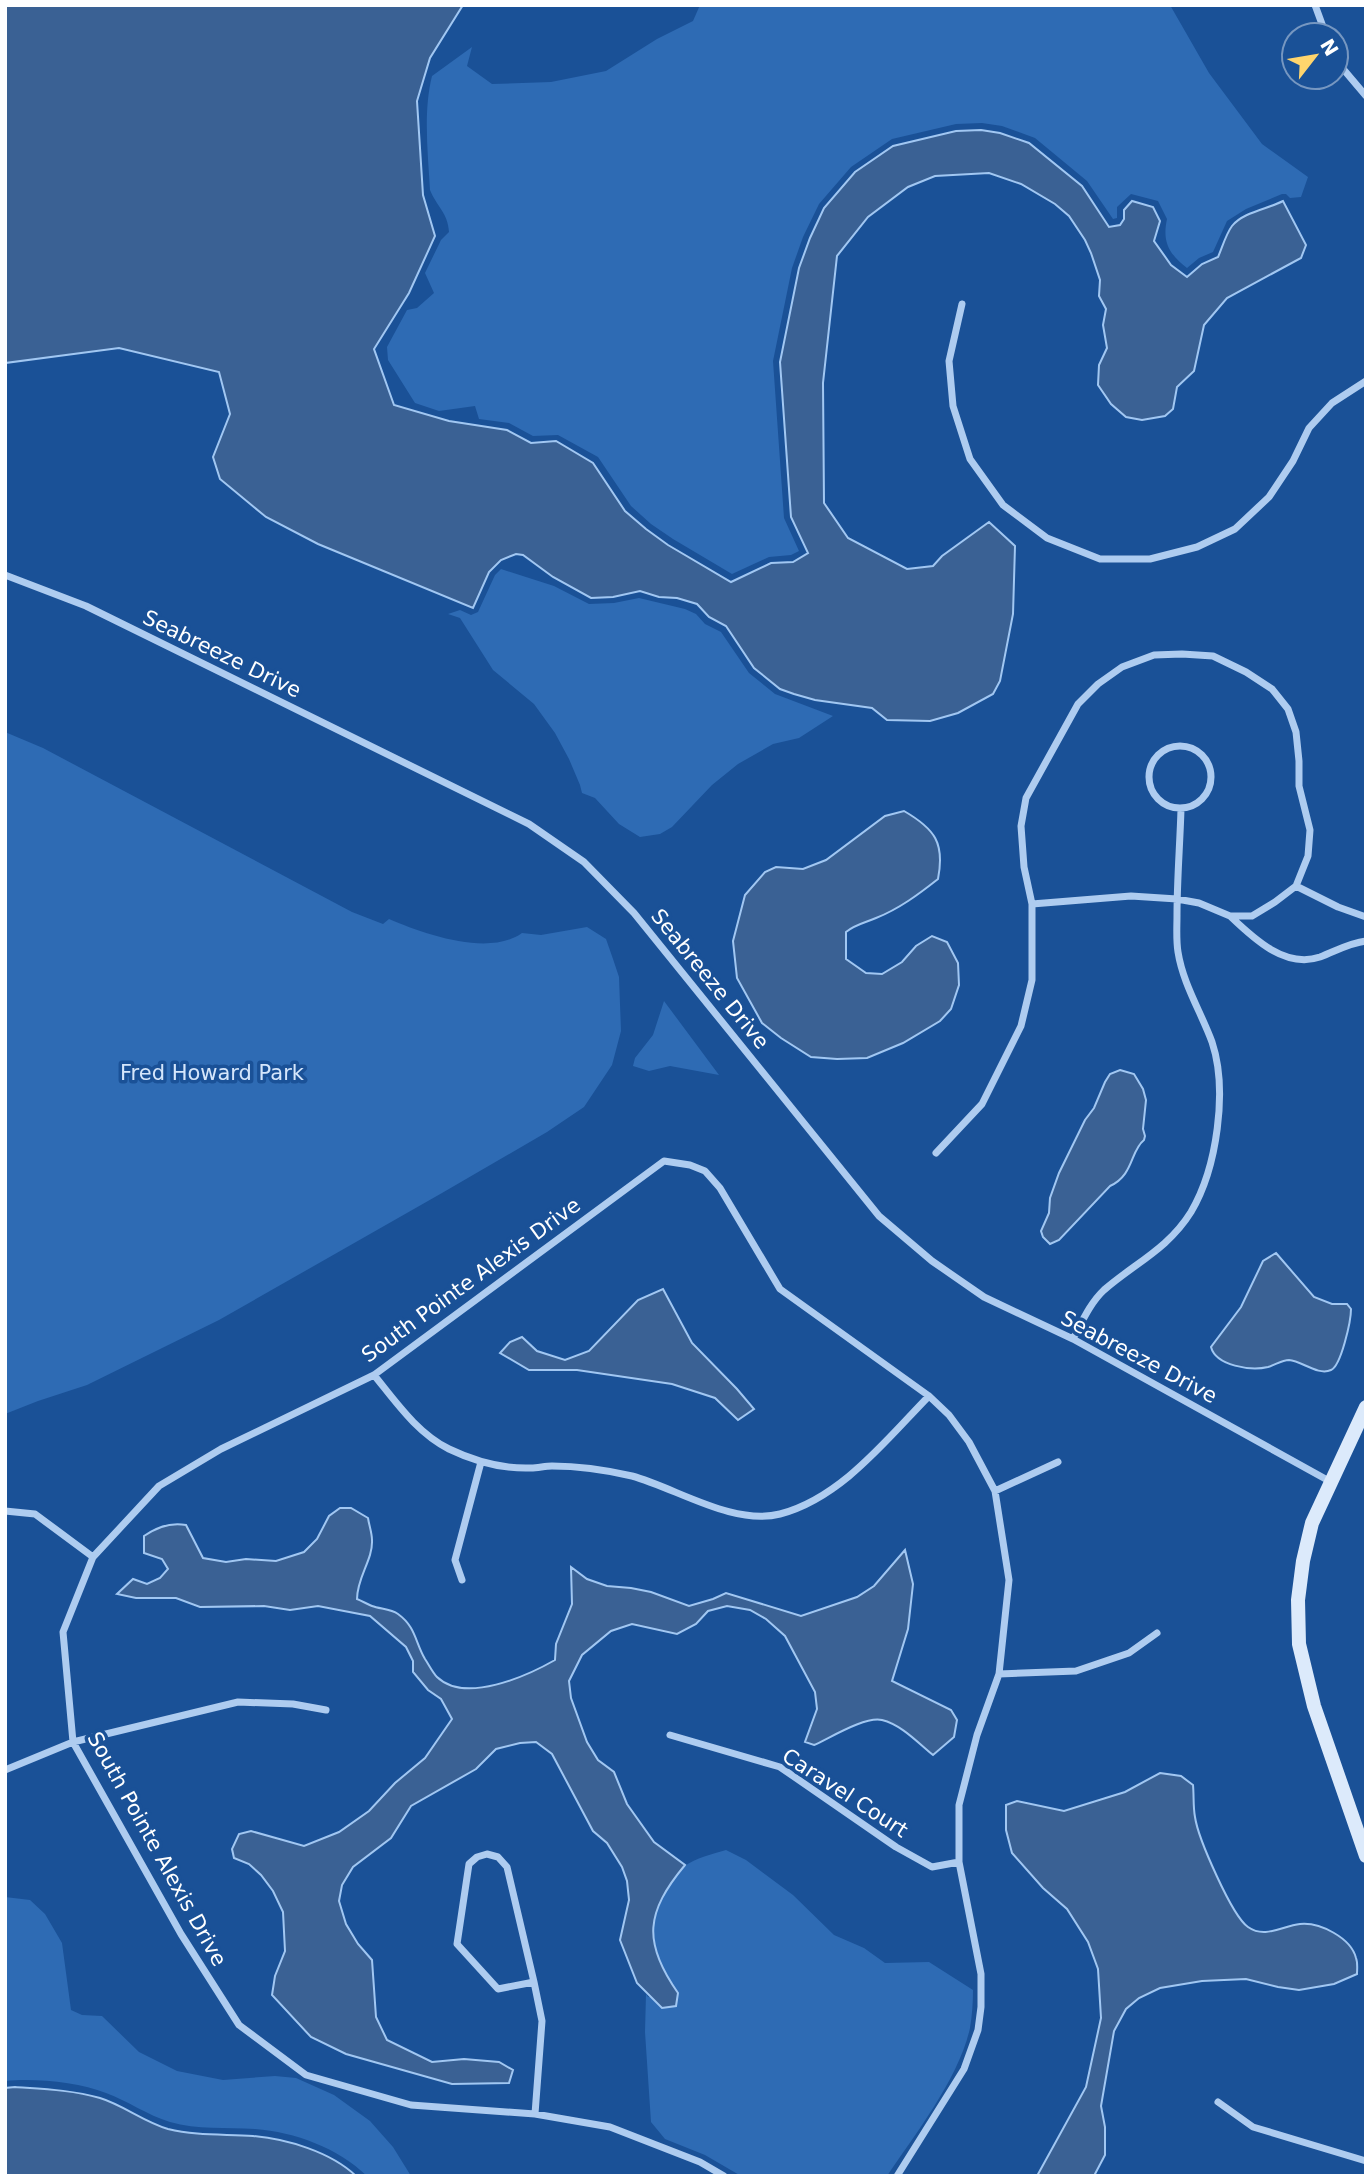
<svg xmlns="http://www.w3.org/2000/svg" width="1371" height="2181" font-family="'DejaVu Sans',sans-serif">
	<rect width="100%" height="100%" fill="#1a5197"/>
	<path fill="#2e6bb4" d="M700 5H1170L1209 73 1262 144 1308 177 1301 197 1290 198 1286 194H1282L1246 209 1227 221 1213 252 1199 258 1187 268C1169 254 1162 242 1167 219L1158 201 1131 194 1117 207V218L1113 219 1087 181 1035 138 1002 126 982 123 956 124 892 139 851 167 819 204 803 237 792 268 773 361 784 518 799 551 791 555 769 557 732 574 673 539 651 524 631 506 598 457 558 435 533 436 509 423 479 419 475 406 439 411 415 403 388 360 387 347 407 310 417 308 434 293 425 273 441 240 449 232C448 213 437 207 430 190 428 153 423 112 432 76L472 47 467 66 492 84 551 82 606 71 657 39 693 21Z
		M501 569 554 586 589 604 614 603 639 598 685 609 696 614 705 624 721 632 749 673 775 694 833 716 799 738 773 744 738 764 712 785 672 827 660 834 640 837 619 824 595 798 582 793 580 785 569 759 555 733 534 704 493 670 460 618 448 614 460 610 471 615 478 612 495 575Z
		M5 732 43 748 352 912 383 924 389 919C424 934 489 957 522 933L541 935 587 927 606 939 613 959 619 977 621 1031 612 1065 584 1107 547 1132 442 1193 219 1320 87 1385 38 1401 5 1414Z
		M664 1001 719 1075 670 1066 649 1071 633 1066 635 1058 653 1035Z
		M726 1850 746 1860 793 1895 834 1935 864 1948 885 1963 929 1962 973 1990C973 2003 972 2016 970 2028 959 2078 916 2133 887 2176H741L705 2155 665 2139 651 2122 645 2032 646 1994 648 1997 678 1993C655 1960 644 1929 665 1892 670 1883 677 1872 685 1866 695 1858 713 1854 726 1850Z
		M5 1897 30 1900 45 1914 62 1943 71 2010 82 2015 102 2016 139 2052 177 2071 223 2080 275 2076 296 2078 334 2095 370 2121 393 2147 411 2176H367C338 2148 295 2132 255 2129 227 2127 197 2130 170 2122 147 2115 128 2101 106 2093 78 2082 35 2078 5 2081Z"/>
	<path fill="#3a6194" stroke="#a1c7f2" stroke-width="2" d="M5 5H463L430 58 417 101 423 195 435 236 409 293 374 349 394 405 449 421 507 430 531 443 556 441 593 463 625 511 646 529 668 545 731 582 771 563 793 562 808 553 791 517 780 362 799 268 810 238 824 208 855 172 893 146 956 131 981 130 1000 133 1029 143 1082 186 1109 227 1120 225 1124 219V210L1132 201 1153 207 1160 221 1154 241 1171 265 1187 277 1202 264 1218 257C1222 248 1226 234 1232 226 1243 212 1268 209 1283 201L1306 245 1301 258 1227 298 1204 325 1194 371 1177 387 1173 409 1165 416 1142 420 1126 417 1111 404 1098 385 1099 365 1107 348 1103 325 1106 309 1099 296 1100 280 1091 253 1085 240 1069 216 1055 204 1021 184 989 173 935 176 908 187 868 217 837 256 823 383 824 503 848 538 907 569 933 566 942 556 989 522 1015 546 1013 614 1000 681 993 694 958 713 930 721 887 720 872 708 815 700 794 694 780 689 754 668 726 626 709 617 697 604 677 598 659 597 640 591 613 597 591 598 553 577 523 555 516 554 501 560 489 572 473 608 318 544 266 517 220 479 213 457 230 414 219 372 119 348 5 363Z
		M904 811C935 829 945 843 938 879 919 894 899 909 876 918 865 923 856 924 846 932V959L866 973 882 974 902 962 916 946 932 936 947 942 958 963 959 985 951 1009 940 1021 903 1043 867 1058 837 1059 811 1057 781 1038 762 1023 737 978 733 941 745 895 765 872 776 867 803 869 826 860 885 816Z
		M1120 1070 1134 1074 1143 1089 1146 1100 1143 1129 1145 1136 1144 1140C1130 1151 1134 1175 1110 1186L1059 1240 1050 1244 1043 1237 1041 1231 1049 1213 1050 1198 1059 1173 1085 1120 1094 1108 1105 1082 1110 1074Z
		M1276 1253 1314 1297 1332 1304H1347L1351 1309C1351 1321 1341 1366 1331 1370 1318 1376 1302 1361 1289 1360 1282 1360 1275 1365 1268 1367 1251 1371 1216 1366 1211 1347L1241 1307 1263 1261Z
		M663 1289 692 1343 737 1389 754 1409 738 1420 715 1398 672 1384 577 1370H529L500 1353 510 1342 522 1337 537 1351 565 1360 589 1351 638 1300Z
		M340 1508H351L368 1518C369 1525 372 1533 372 1540 373 1560 357 1577 357 1599 362 1601 367 1604 372 1606 380 1609 391 1609 398 1614 416 1627 415 1642 425 1659 429 1665 433 1673 437 1677 465 1704 527 1676 555 1660L556 1644 572 1604 571 1567 587 1579 607 1586 631 1588 651 1592 689 1606 713 1599 726 1593 801 1616 857 1597 874 1586 905 1550 913 1584 908 1629 892 1681 951 1710 957 1720 954 1737 933 1755C918 1743 902 1725 882 1720 865 1716 830 1738 814 1745L805 1742 817 1709 815 1692 785 1636 766 1619 750 1610 727 1606 708 1611 696 1624 677 1634 632 1624 611 1631 582 1655 569 1681 571 1698 587 1742 598 1760 614 1772 627 1804 654 1842 685 1865C646 1912 642 1942 678 1993L676 2006 662 2008 637 1983 620 1940 629 1900 627 1881 622 1867 607 1843 593 1831 552 1754 536 1742 520 1743 496 1749 476 1769 411 1806 391 1838 353 1867 342 1885 339 1901 346 1924 358 1944 372 1960 376 2017 387 2040 432 2062 464 2059 499 2062 513 2070 509 2083 452 2084 346 2054 311 2037 272 1995 275 1976 285 1951 283 1912 273 1891 261 1875 249 1864 234 1858 232 1849 239 1834 251 1831 304 1846 339 1832 369 1811 395 1783 425 1758 452 1719 441 1699 428 1690 413 1672V1661L406 1647 370 1616 318 1606 290 1610 264 1606 200 1607 176 1598H136L117 1594 133 1579 147 1584 160 1578 168 1569 162 1559 144 1553V1536C157 1527 171 1522 186 1525L203 1558 226 1562 246 1559 276 1561 304 1552 317 1539 329 1516Z
		M1160 1773 1181 1776 1193 1785C1194 1795 1193 1807 1195 1817 1198 1838 1232 1916 1248 1927 1265 1939 1282 1926 1300 1924 1320 1922 1351 1938 1356 1958 1358 1963 1357 1970 1357 1974L1334 1984 1299 1990 1278 1987 1246 1979 1202 1981 1160 1988 1139 1998 1126 2009 1114 2031 1101 2106 1105 2127V2155L1095 2174 1094 2176H1037L1086 2087 1101 2018 1098 1969 1088 1942 1067 1909 1043 1888 1012 1853 1006 1830V1805L1017 1801 1064 1811 1125 1792Z
		M15 2087C43 2089 72 2090 100 2098 123 2105 144 2122 168 2129 196 2136 225 2134 253 2136 287 2139 331 2152 356 2176H5V2088Z"/>
	<g fill="none" stroke-linecap="round" stroke-linejoin="round">
		<path stroke="#aeccf0" stroke-width="7" d="M1315 5 1326 35
			M1336 54 1344 70 1366 96
			M962 304 949 361 953 406 970 459 1003 505 1047 538 1100 559H1150L1197 547 1235 529 1269 497 1293 461 1309 428 1332 403 1366 381
			M5 575 86 606 529 824 584 862 634 913 879 1216 932 1261 984 1297 1073 1339 1331 1482
			M1149 777a31 31 0 1 1 62 0a31 31 0 1 1-62 0Z
			M1296 886 1338 907 1366 917
			M1230 916C1253 938 1285 969 1320 957 1336 951 1349 943 1366 941
			M936 1153 982 1104 1021 1026 1032 980V904L1024 867 1021 826 1026 798 1078 704 1098 684 1122 667 1154 655 1182 654 1213 656 1246 672 1272 689 1288 709 1296 732 1299 761V786L1310 830 1308 856 1296 886 1275 902 1252 916H1230L1199 903 1177 899 1131 896 1032 904
			M1073 1339C1082 1322 1090 1303 1104 1290 1135 1263 1168 1249 1191 1212 1217 1168 1228 1090 1212 1042 1201 1012 1183 984 1178 952 1176 940 1177 927 1177 915 1177 880 1180 844 1181 809
			M374 1375C396 1402 417 1433 449 1449 474 1461 503 1469 531 1468 538 1468 545 1466 552 1466 579 1466 606 1470 632 1476 676 1488 733 1526 780 1514 841 1498 886 1440 929 1396
			M995 1491 1058 1462
			M5 1511 35 1514 93 1557
			M462 1580 455 1560 481 1462
			M999 1674 1076 1671 1129 1653 1157 1633
			M670 1735 780 1767 896 1847 932 1867 959 1862
			M5 1770 73 1742 238 1702 293 1704 326 1710
			M487 1854 498 1857 507 1867 534 1982 498 1989 457 1944 469 1864 477 1857Z
			M534 1982 542 2021 535 2114
			M1218 2102 1253 2127 1366 2161
			M724 2176 700 2162 610 2127 535 2114 411 2105 306 2075 239 2025 181 1934 73 1742 63 1632 93 1557 159 1486 221 1449 374 1375 664 1161 690 1165 705 1171 720 1188 780 1289 929 1396 949 1415 969 1442 995 1491 1009 1580 999 1674 977 1735 959 1805V1862L981 1974V2007L978 2030 964 2069 897 2176"/>
		<path stroke="#dceafb" stroke-width="14" d="M1366 1407 1312 1523 1303 1561 1298 1600 1299 1644 1314 1706 1366 1856"/>
	</g>
	<g text-anchor="middle" stroke-width="7" stroke-linejoin="round" paint-order="stroke">
		<g font-size="21" fill="#fff" stroke="#1a5197">
			<text transform="translate(222 654) rotate(26)" y="7">Seabreeze Drive</text>
			<text transform="translate(710 979) rotate(51)" y="7">Seabreeze Drive</text>
			<text transform="translate(471 1280) rotate(-36)" y="7">South Pointe Alexis Drive</text>
			<text transform="translate(1139 1357) rotate(28)" y="7">Seabreeze Drive</text>
			<text transform="translate(845 1793) rotate(33)" y="7">Caravel Court</text>
			<text transform="translate(157 1849) rotate(61)" y="7">South Pointe Alexis Drive</text>
		</g>
		<g font-size="21" fill="#d5e6fb" stroke="#1a5197">
			<text x="212" y="1080">Fred Howard Park</text>
		</g>
	</g>
	<rect width="1371" height="2181" fill="none" stroke="#ffffff" stroke-width="14"/>
	<g transform="translate(1315 56) rotate(59)"><circle r="33" fill="#1a5197" stroke="#7697c1" stroke-width="2"/>
	<path d="M0-5L12 26L0 18L-12 26Z" fill="#ffd56d"/>
	<text y="-10" font-size="19" font-weight="bold" text-anchor="middle" fill="#ffffff">N</text>
	</g>
</svg>
